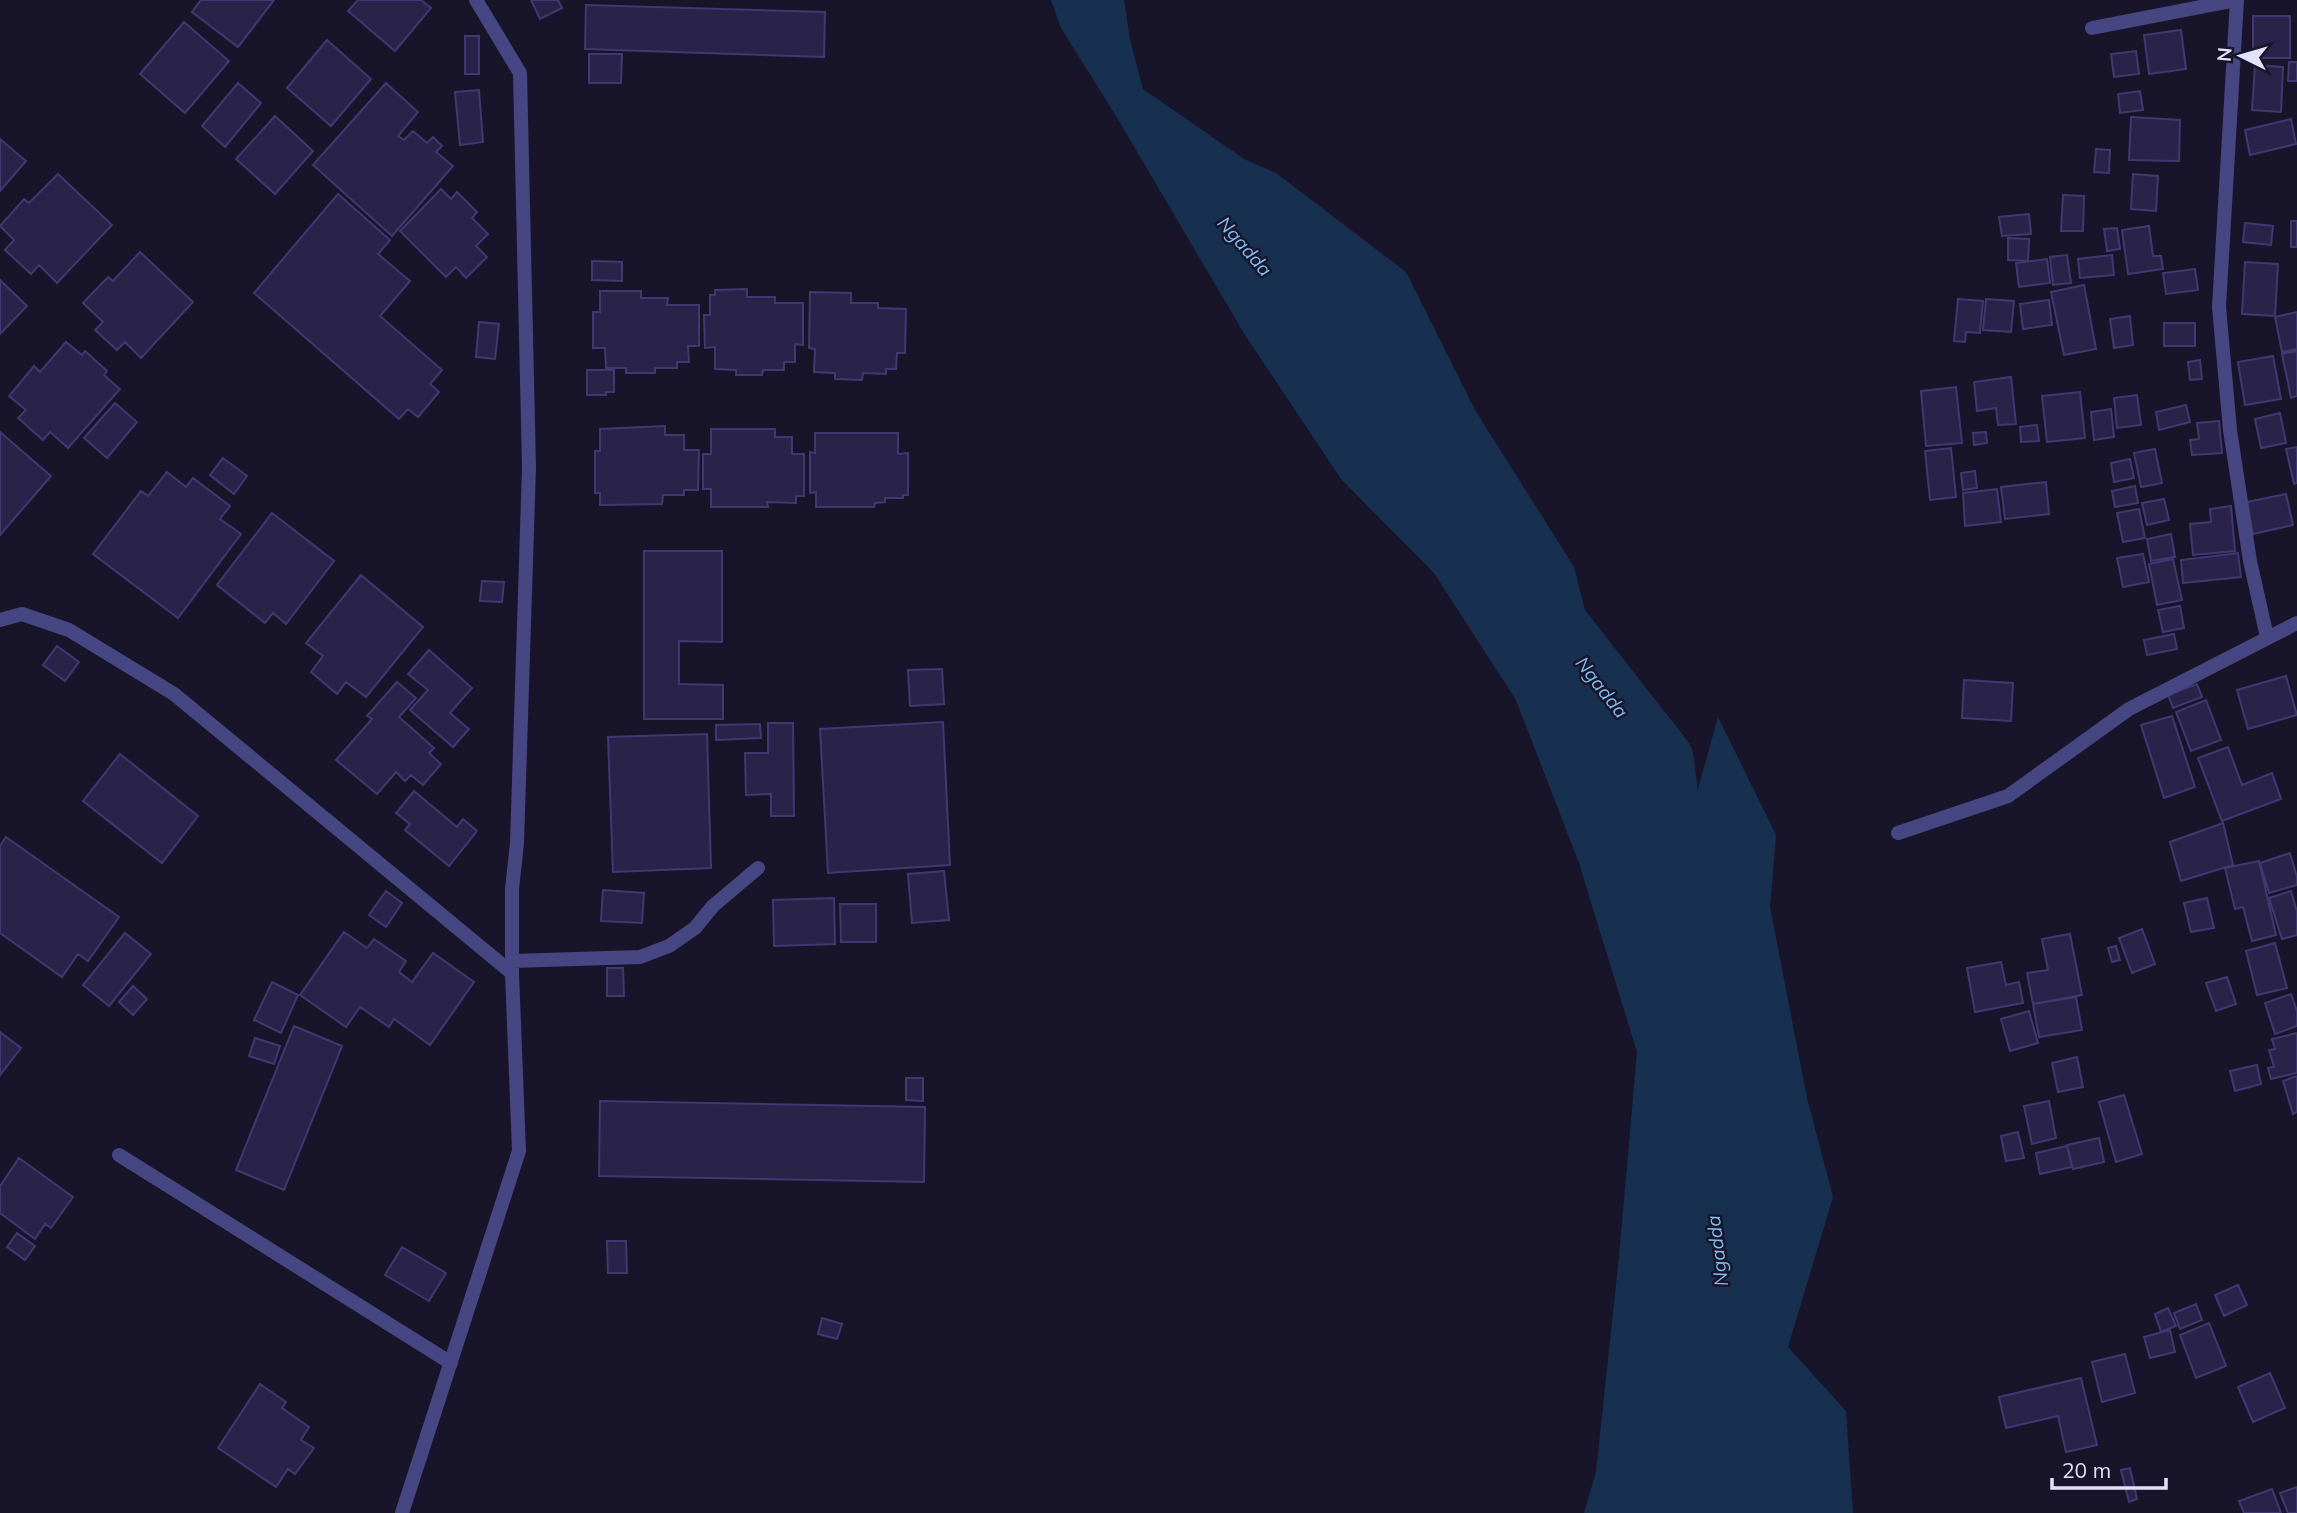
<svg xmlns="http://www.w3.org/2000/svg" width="2297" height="1513" font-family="Mulish,sans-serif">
	<rect width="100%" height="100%" fill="#18152a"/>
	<path fill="#18304f" d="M1051 0H1124L1130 40 1143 89 1244 159 1276 173 1406 272 1475 410 1574 567 1663 914 1718 717 1776 835 1770 907 1807 1098 1833 1197 1788 1347 1846 1411 1853 1513H1584L1596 1472 1619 1257 1637 1052 1579 863 1516 700 1434 573 1341 479 1245 335 1116 116 1061 28Z"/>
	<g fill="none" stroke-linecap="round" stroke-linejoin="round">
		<path stroke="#18304f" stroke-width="68" d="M1548 618 1660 761 1685 972"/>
	</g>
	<path fill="#292349" stroke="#413872" stroke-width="2" d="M201 0H274L238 47 192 12Z
		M358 0H421L431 8 395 51 348 11Z
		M531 0H558L562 8 540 19Z
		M586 5 825 12 824 57 585 49Z
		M2253 16H2290V58H2253Z
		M184 22 229 61 185 113 140 74Z
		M2181 30 2186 69 2149 74 2144 35Z
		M465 36H479V74H465Z
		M327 40 371 79 331 126 287 88Z
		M2136 51 2139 74 2114 77 2111 54Z
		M589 54H622L621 83H589Z
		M2289 62H2297V81H2288Z
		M2255 65 2283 67 2281 112 2252 110Z
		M238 83 261 103 225 147 202 126Z
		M386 83 418 112 398 136 404 140 413 131 427 143 433 137 442 146 436 152 453 166 392 236 313 165Z
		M479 90 483 142 460 145 455 92Z
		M2140 91 2143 110 2120 113 2118 94Z
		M275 116 313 151 275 194 236 159Z
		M2131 117 2180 120 2179 161 2129 160Z
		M2291 119 2296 144 2250 155 2245 130Z
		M0 139 26 161 0 191Z
		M2096 149 2110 150 2109 173 2094 172Z
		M58 174 112 225 57 283 39 265 31 274 5 250 14 240 0 226 24 199 29 203Z
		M2133 174 2158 176 2156 211 2131 209Z
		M441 189 451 199 457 192 477 212 472 218 488 234 476 246 487 257 466 278 456 267 446 277 400 231Z
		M338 194 390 240 378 254 410 281 380 316 442 370 430 384 439 392 418 417 408 409 399 419 254 293Z
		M2063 195 2084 196 2083 231H2061Z
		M2029 214 2031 234 2002 236 1999 217Z
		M2291 221H2297V247H2291Z
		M2245 223 2273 226 2271 245 2243 242Z
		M2149 226 2153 256H2161L2163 269 2128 274 2122 230Z
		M2117 228 2120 249 2107 251 2104 229Z
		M2008 238 2029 239 2028 261 2008 260Z
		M140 252 193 302 141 358 125 342 117 350 95 330 103 322 83 303 108 277 113 281Z
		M2067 255 2071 283 2053 285 2050 257Z
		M2112 255 2114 275 2080 278 2078 259Z
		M2047 259 2050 283 2019 287 2016 263Z
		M592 261 622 262V281L592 280Z
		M2245 262 2278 264 2275 316 2242 314Z
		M2195 269 2198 290 2166 294 2163 273Z
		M0 280 27 306 0 334Z
		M2084 285 2096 349 2064 355 2051 292Z
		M747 289V297H775V303H803V345L795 344V362H784V370H763L762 375H736V370L715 369V347L705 348 704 315H710V295H715V290Z
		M600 291H641V298H668L667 305H699V346H688L689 362H677V368H655V373H626V368H606L605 348H593V312H600Z
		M810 292 851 293V303H878V308L906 309 905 353H897L896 369H886V374L863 373 862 380 835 379V373L814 372 815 349 809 348Z
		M1958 299 1983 301 1980 333 1966 332 1965 342 1954 341Z
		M1986 299 2014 301 2011 332 1983 330Z
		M2049 300 2052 325 2023 329 2020 304Z
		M2297 312V349L2282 352 2275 317Z
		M2130 316 2133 345 2114 348 2110 319Z
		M479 322 499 324 495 359 476 357Z
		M2164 323H2195V346H2164Z
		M66 342 82 355 85 351 107 371 104 375 120 389 68 448 50 432 43 440 18 418 26 410 9 396 34 366 40 372Z
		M2297 351V396L2291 398 2282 354Z
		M2273 356 2281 399 2245 405 2238 362Z
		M2200 360 2202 379 2190 380 2188 362Z
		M587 370H614V392H606V395H587Z
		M2011 377 2016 424 1998 425 1996 408 1977 411 1974 382Z
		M1956 387 1962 443 1926 446 1921 391Z
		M2080 392 2085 438 2047 442 2042 396Z
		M2137 395 2141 425 2117 428 2114 398Z
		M115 403 137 422 107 458 84 438Z
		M2186 405 2190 422 2159 430 2156 412Z
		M2111 409 2114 437 2094 440 2091 412Z
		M2280 413 2286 443 2261 448 2255 419Z
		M2219 421 2222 453 2192 455 2190 440 2199 439 2197 423Z
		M2037 425 2039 441 2021 442 2020 427Z
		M665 426V435H684V450H699L698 490H684V495H663L662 504 600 505V493H595V451H600V429Z
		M711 429H775V437H792V454H804V496H796V503L767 502 768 507H711V489H703V454H711Z
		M0 432 51 476 0 535Z
		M1986 432 1987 443 1974 445 1973 433Z
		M815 433H898V454L908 453V495H903V498H885V502L875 503 874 507H816V492L810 493V452L815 453Z
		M2297 447V483L2294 484 2286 449Z
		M1951 448 1956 497 1930 500 1925 451Z
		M2155 449 2162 483 2141 487 2134 453Z
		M223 458 247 476 234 494 210 475Z
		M2130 459 2134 478 2114 482 2111 463Z
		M1975 471 1977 488 1963 490 1961 473Z
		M167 472 186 487 193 478 230 506 220 519 241 534 178 618 93 554 141 491 148 496Z
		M2046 482 2049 514 2005 519 2001 487Z
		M2135 486 2138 503 2115 507 2112 491Z
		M1997 489 2001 522 1965 526 1963 493Z
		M2286 494 2293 525 2253 534 2247 502Z
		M2164 499 2169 520 2147 525 2142 503Z
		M2231 506 2235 551 2193 555 2190 524 2211 522 2210 509Z
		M2139 509 2145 538 2123 542 2117 513Z
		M272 513 334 561 286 624 273 613 265 623 217 585Z
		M2171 534 2175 557 2151 561 2147 539Z
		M644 551H722V642L679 641V684L723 685V719H644Z
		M2238 553 2241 577 2183 583 2181 560Z
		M2143 554 2149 582 2123 587 2117 558Z
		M2173 559 2182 600 2157 605 2149 564Z
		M361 575 423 627 366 697 346 682 337 694 311 672 323 656 306 643Z
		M482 581 504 582 502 602 480 601Z
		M2180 606 2184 628 2163 632 2158 610Z
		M2174 634 2177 649 2147 655 2144 640Z
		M57 646 79 662 65 681 43 665Z
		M429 650 472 688 450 713 469 729 453 747 410 710 428 690 408 674Z
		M942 669 944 704 910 706 908 670Z
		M2286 676 2297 715 2248 729 2237 690Z
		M1964 680 2013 683 2011 721 1962 718Z
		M397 682 416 698 399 717 434 748 429 753 441 764 423 785 411 775 405 781 396 772 377 794 336 760 372 719 367 716Z
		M2197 684 2202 697 2173 708 2168 695Z
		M2206 700 2221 740 2191 751 2176 712Z
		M2172 716 2195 787 2164 798 2141 725Z
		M943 722 950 865 828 873 820 729Z
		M768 723H793L794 816H771V794L746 795 745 753H768Z
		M760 724 761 738 716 740V725Z
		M707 734 711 868 613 872 608 737Z
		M2228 747 2242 785 2272 773 2281 799 2222 821 2198 758Z
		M120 754 198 816 162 863 83 801Z
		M414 791 457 827 463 819 477 831 449 866 405 830 410 824 396 813Z
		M2223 823 2233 865 2181 881 2170 842Z
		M6 837 119 917 88 961 78 954 62 977 0 933V846Z
		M2290 853 2297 877V885L2269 893 2260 863Z
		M2259 861 2276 935 2252 941 2243 907 2235 909 2225 868Z
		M944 871 949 920 912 923 908 874Z
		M603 890 644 893 642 923 601 921Z
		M386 891 402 903 386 927 369 915Z
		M2291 891 2297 912V935L2282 939 2269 898Z
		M834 898 835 944 774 946 773 900Z
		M2207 898 2214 928 2191 932 2184 903Z
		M840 904H876V942H841Z
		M2142 929 2155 964 2132 973 2119 938Z
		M344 932 367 948 374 939 406 961 399 972 412 982 433 953 474 982 430 1045 394 1019 389 1027 360 1007 346 1027 300 995Z
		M125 933 151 954 109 1006 83 985Z
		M2070 934 2082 995 2033 1004 2027 973 2048 970 2042 939Z
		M2275 943 2287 988 2257 995 2246 951Z
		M2116 946 2120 960 2112 962 2108 948Z
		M2001 962 2006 985 2019 982 2023 1003 1975 1012 1967 968Z
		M607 968H623L624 996H607Z
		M2227 977 2236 1004 2216 1011 2206 983Z
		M272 982 298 995 281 1033 254 1020Z
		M133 986 147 999 133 1015 119 1002Z
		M2291 994 2297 1011V1026L2275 1034 2265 1003Z
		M2076 997 2082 1030 2039 1037 2033 1004Z
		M2029 1011 2038 1043 2010 1051 2001 1019Z
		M294 1026 342 1046 284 1190 236 1170Z
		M0 1032 21 1048 0 1075Z
		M2297 1033V1073L2271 1079 2268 1068 2274 1067 2269 1050 2275 1049 2272 1039Z
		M255 1038 280 1046 274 1064 249 1056Z
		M2077 1057 2083 1087 2058 1092 2052 1063Z
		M2257 1065 2261 1084 2235 1091 2230 1071Z
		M2297 1076V1112L2293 1114 2283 1081Z
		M906 1078H923V1101L906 1100Z
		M2124 1095 2142 1154 2116 1162 2099 1102Z
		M600 1101 925 1107 924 1182 599 1176Z
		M2049 1101 2056 1138 2032 1144 2024 1106Z
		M2018 1132 2024 1158 2006 1161 2001 1136Z
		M2099 1138 2104 1162 2073 1169 2067 1145Z
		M2067 1146 2072 1167 2040 1174 2036 1153Z
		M19 1158 73 1197 51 1228 45 1224 35 1239 0 1213V1186Z
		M17 1233 35 1246 25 1260 7 1247Z
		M607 1241H626L627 1273H608Z
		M402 1247 446 1273 429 1301 385 1275Z
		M2238 1285 2247 1305 2224 1316 2215 1295Z
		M2196 1304 2202 1320 2180 1329 2174 1313Z
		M2168 1308 2176 1326 2161 1332 2155 1314Z
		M822 1318 842 1324 837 1339 818 1334Z
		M2209 1323 2226 1366 2196 1378 2180 1335Z
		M2170 1330 2175 1352 2150 1358 2144 1337Z
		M2125 1354 2135 1393 2102 1402 2092 1362Z
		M2270 1373 2285 1408 2253 1422 2238 1387Z
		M2081 1378 2097 1445 2066 1452 2058 1416 2006 1428 1999 1397Z
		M260 1384 286 1402 282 1408 309 1427 301 1440 314 1448 295 1474 288 1469 276 1487 218 1448Z
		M2130 1468 2137 1499 2129 1502 2121 1470Z
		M2297 1487V1513H2288L2280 1493Z
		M2272 1489 2281 1513H2244L2239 1501Z"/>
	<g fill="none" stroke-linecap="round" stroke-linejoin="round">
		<path stroke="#464683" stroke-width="14" d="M2237 0 2219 307 2230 430 2250 561 2267 637
			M2092 28 2237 0
			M0 620 22 614 69 630 174 694 512 973
			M1898 833 2008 796 2129 709 2297 623
			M512 961 640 957 669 946 695 928 713 906 758 868
			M119 1155 451 1363
			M402 1513 519 1151 512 973V889L517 843 529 467 520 73 476 0"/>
	</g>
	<g text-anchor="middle" stroke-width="5" stroke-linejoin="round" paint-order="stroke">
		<g font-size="19" font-style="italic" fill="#7cbeef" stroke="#18152a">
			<text transform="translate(1245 246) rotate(49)" y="7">Ngadda</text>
			<text transform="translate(1602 687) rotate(52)" y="7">Ngadda</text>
			<text transform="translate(1717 1251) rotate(-97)" y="7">Ngadda</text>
		</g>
	</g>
	<g transform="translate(2241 56) rotate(275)" stroke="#18152a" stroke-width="5" paint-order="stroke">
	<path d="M0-5L12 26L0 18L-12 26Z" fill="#e3e1fb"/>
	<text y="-10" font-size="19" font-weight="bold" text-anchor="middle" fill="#e3e1fb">N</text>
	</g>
	<path d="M2052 1478v10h114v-10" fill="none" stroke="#e3e1fb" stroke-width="3.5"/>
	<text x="2062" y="1478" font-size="21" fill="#e3e1fb" stroke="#18152a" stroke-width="5" paint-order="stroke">20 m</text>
</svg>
